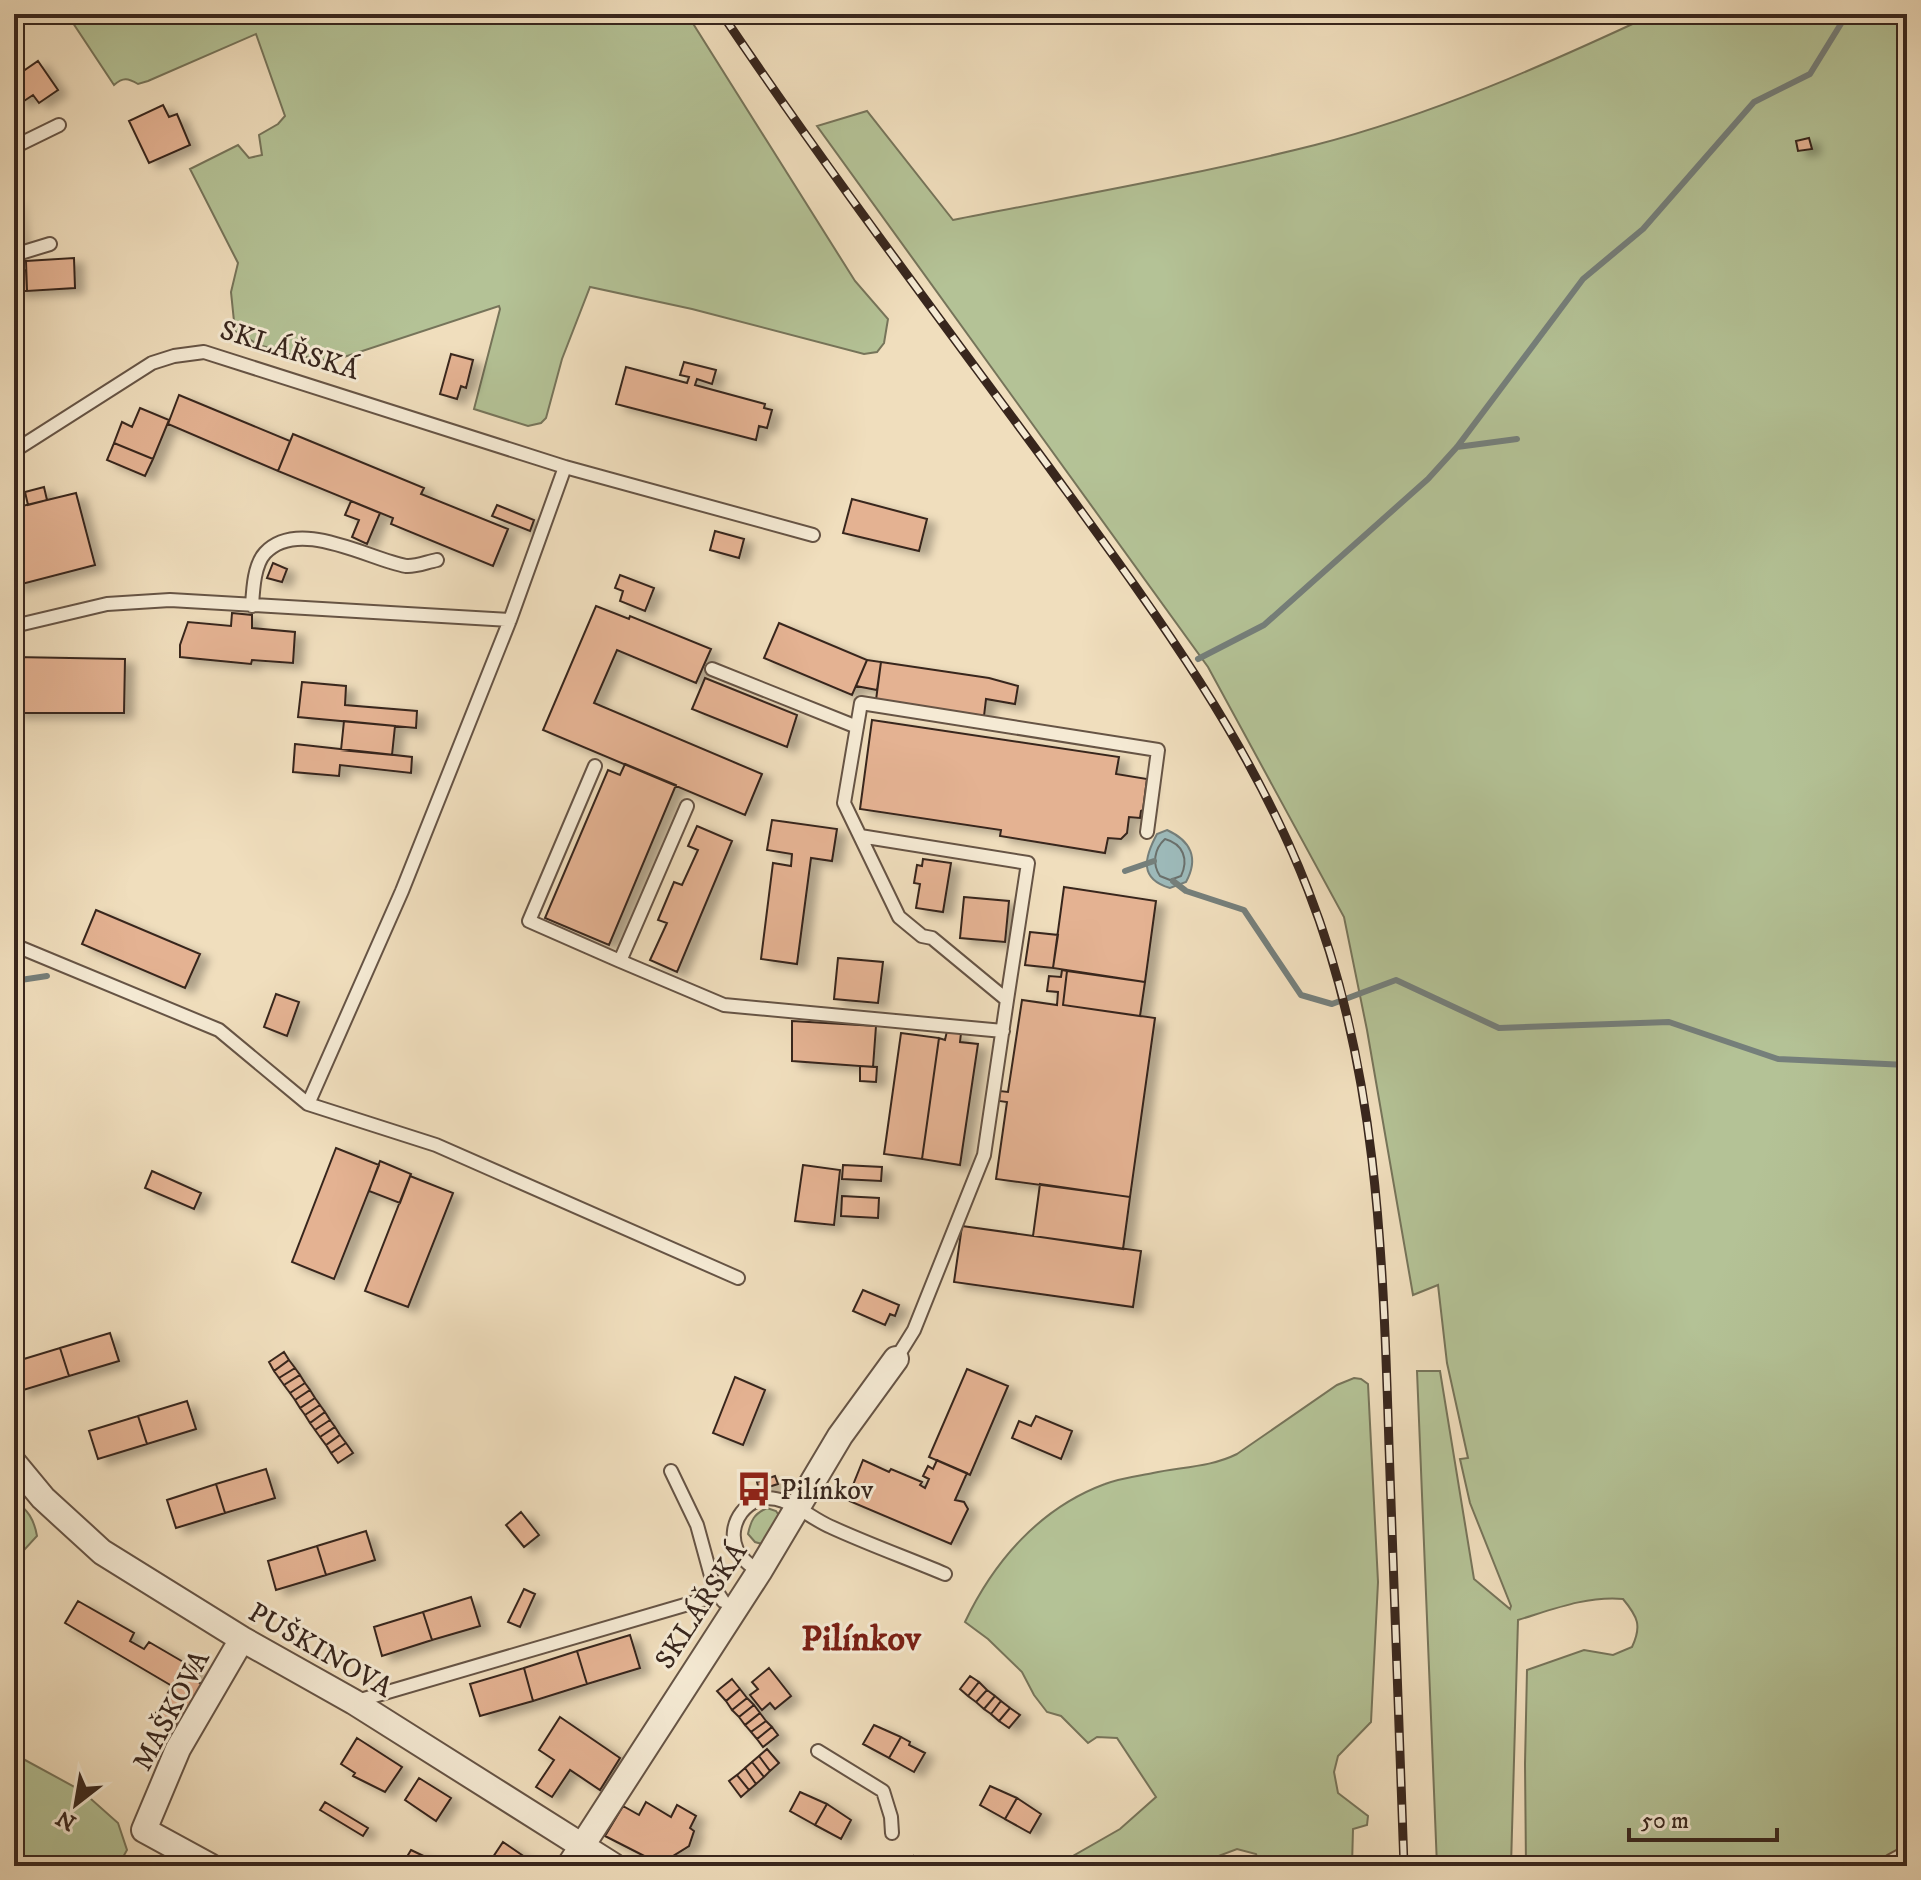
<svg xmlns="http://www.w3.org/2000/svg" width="1921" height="1880" font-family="'IM FELL DW Pica',serif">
	<defs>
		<filter id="shadow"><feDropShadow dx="9" dy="5" stdDeviation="4" flood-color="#0004"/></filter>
	</defs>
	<rect width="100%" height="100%" fill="#f0debd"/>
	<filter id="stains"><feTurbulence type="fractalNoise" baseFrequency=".0025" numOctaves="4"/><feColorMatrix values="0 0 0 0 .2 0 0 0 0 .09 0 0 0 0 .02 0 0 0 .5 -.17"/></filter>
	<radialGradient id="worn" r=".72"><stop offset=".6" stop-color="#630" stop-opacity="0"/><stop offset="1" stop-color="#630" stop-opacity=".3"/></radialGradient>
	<path fill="#b4c296" stroke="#76745a" stroke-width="2" d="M67 14H687L855 281 888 319 884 343 877 352 864 354 692 309 590 287 562 359 546 418 541 423 528 426 474 409 500 309 499 306 332 361 293 355 259 345 235 331 231 292 238 263 190 169 238 145 249 158 262 155 259 135 278 124 285 116 256 34 148 81 138 84C128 78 123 77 114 85Z
		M1654 14H1907V1851L1875 1866H1526L1525 1764 1527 1670 1584 1650 1613 1655 1632 1647C1642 1626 1638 1617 1623 1599 1586 1596 1554 1609 1518 1620L1511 1866H1437L1417 1371H1440L1474 1579 1510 1609 1511 1606 1470 1503 1460 1459 1468 1458 1447 1363 1438 1285 1413 1295 1367 1030 1344 917 1208 667 817 126 867 111 953 220C1074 196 1196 175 1315 145 1432 115 1545 65 1654 14Z
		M1354 1378 1361 1379 1368 1384 1378 1582 1371 1722 1338 1756 1334 1772 1338 1793 1368 1816 1367 1825 1353 1829 1352 1866H1260L1256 1854 1237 1849 1192 1866H1063L1066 1860 1120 1829 1156 1797 1117 1738 1097 1737 1088 1743 1061 1716 1047 1712 1034 1695 1022 1672 988 1639 965 1622C994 1561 1040 1508 1105 1484 1120 1478 1138 1476 1153 1473 1182 1467 1211 1467 1237 1454L1337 1385Z
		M14 1500C28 1510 34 1519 37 1536L14 1561Z
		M767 1508 776 1511 780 1517 762 1544 755 1542 748 1534C751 1520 754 1514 767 1508Z
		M14 1754 82 1791 118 1823 127 1850 118 1866H14Z"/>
	<path fill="#9dbaba" stroke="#757f7b" stroke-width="2" d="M1167 830C1191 841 1199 858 1186 882L1170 888C1139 879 1144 858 1157 834Z"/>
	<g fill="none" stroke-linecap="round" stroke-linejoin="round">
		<path stroke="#6a706c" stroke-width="2" d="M1165 839C1183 844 1189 859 1181 876L1170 880 1160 876C1152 864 1154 849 1165 839Z"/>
		<path stroke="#757f7b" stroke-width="6" d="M1457 447 1517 439
			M1198 659 1264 625 1428 479 1457 447 1583 279 1643 229 1754 102 1810 74 1847 14
			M1125 871 1154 861
			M1173 881 1186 891 1244 910 1301 995 1332 1004 1396 980 1499 1028 1669 1022 1778 1059 1907 1065
			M14 981 47 976"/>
	</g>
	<path fill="#e4b292" stroke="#38261d" stroke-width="2" filter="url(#shadow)" d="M38 61 58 90 39 103 33 95 21 103 14 93V85L22 79 19 74Z
		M163 105 169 117 177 114 190 145 149 163 129 121Z
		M1809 138 1812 149 1798 151 1796 141Z
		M14 199 20 245 14 246Z
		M74 258 75 288 27 291 26 261Z
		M26 270 27 291H15L14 271Z
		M451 354 473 360 466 388 461 386 457 399 440 394Z
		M684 362 716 370 712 384 697 379 695 385 765 404 764 408 772 410 767 428 759 426 756 440 616 404 626 367 687 383 689 377 680 375Z
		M179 395 290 441 278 471 168 424Z
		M140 408 169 420 153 459 114 443 122 422 132 427Z
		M293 434 424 488 421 494 508 529 493 566 391 524 393 518 278 471Z
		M114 443 153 459 145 476 107 460Z
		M44 487 47 500 28 505 25 492Z
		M76 493 95 565 14 586V508Z
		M852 499 927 519 919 551 843 533Z
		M351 501 380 513 367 544 352 537 359 520 345 515Z
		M497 505 534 520 530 531 492 516Z
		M715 531 744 539 739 558 710 550Z
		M273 563 287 569 282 582 267 578Z
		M620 575 654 588 645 611 620 601 623 591 615 588Z
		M596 606 629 619 630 616 711 649 696 683 617 650 594 703 762 774 745 815 543 730Z
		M232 613 252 615V628L295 632 293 663 252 660 251 664 180 657V645L188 622 231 626Z
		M779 623 867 660 852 695 764 658Z
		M14 657 125 659 124 713H14Z
		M867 660 881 662 877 690 856 686Z
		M881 662 989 678 1018 686 1015 704 986 699 984 716 876 700Z
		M705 678 797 715 787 747 692 709Z
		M302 682 346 686 345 705 417 711 416 728 298 717Z
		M872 720 1119 757 1116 774 1147 779 1143 810 1141 811 1140 818 1129 817 1127 833 1121 839 1108 838 1105 853 1000 836 1001 830 860 809Z
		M344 721 395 726 392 755 341 750Z
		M295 744 412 757 411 773 340 765 339 776 293 772Z
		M625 764 676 785 609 945 545 918 608 770 620 775Z
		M772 820 837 829 832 861 811 858 797 964 761 959 773 863 791 866 792 854 767 850Z
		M697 826 732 841 677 972 650 960 667 923 658 920 674 882 682 885 698 850 688 846Z
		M923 859 951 863 943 912 916 908 920 884 914 883 917 865 922 866Z
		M1064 887 1156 901 1145 982 1053 968Z
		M964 897 1009 901 1005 942 960 938Z
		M96 910 200 954 185 988 82 944Z
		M1030 932 1058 935 1053 968 1025 965Z
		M838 958 883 962 878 1003 834 999Z
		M1062 970 1067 971 1063 1005 1155 1018 1130 1197 996 1179 1007 1102 999 1101 1000 1091 1008 1092 1022 1000 1057 1005 1058 992 1047 991 1049 976 1061 977Z
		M1067 971 1145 982 1140 1016 1063 1005Z
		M276 994 299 1002 287 1036 264 1027Z
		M792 1021 876 1026 873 1067 792 1061Z
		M947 1031 961 1033 960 1042 978 1044 960 1165 922 1159 939 1038 945 1040Z
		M901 1033 939 1038 922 1159 884 1154Z
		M860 1066 877 1067 876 1082 860 1081Z
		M336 1148 379 1165 334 1279 292 1262Z
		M380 1161 411 1174 400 1203 369 1191Z
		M803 1165 840 1170 834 1225 795 1221Z
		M843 1165 882 1167 881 1181 842 1179Z
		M152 1171 201 1193 194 1209 145 1188Z
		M410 1176 453 1193 408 1307 365 1291Z
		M1040 1184 1130 1197 1123 1249 1033 1236Z
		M842 1196 879 1198 878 1218 841 1216Z
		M962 1226 1141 1251 1133 1307 954 1282Z
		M863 1290 899 1305 895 1316 890 1314 885 1325 853 1311Z
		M110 1333 119 1361 69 1376 60 1348Z
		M60 1348 69 1376 20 1391 14 1362Z
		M284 1352 289 1360 274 1371 269 1362Z
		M289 1360 295 1368 279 1378 274 1371Z
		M295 1368 300 1375 284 1385 279 1378Z
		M967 1369 1008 1386 970 1475 929 1457Z
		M300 1375 305 1383 290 1393 284 1385Z
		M735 1377 765 1390 743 1445 713 1433Z
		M305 1383 310 1390 295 1400 290 1393Z
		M310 1390 315 1398 300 1408 295 1400Z
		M315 1398 320 1405 305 1415 300 1408Z
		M187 1401 196 1429 147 1444 138 1416Z
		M320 1405 325 1412 310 1423 305 1415Z
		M325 1412 330 1420 315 1430 310 1423Z
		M138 1416 147 1444 98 1459 89 1431Z
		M1036 1416 1072 1431 1061 1459 1012 1438 1019 1421 1031 1426Z
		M330 1420 335 1427 320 1437 315 1430Z
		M335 1427 340 1435 326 1445 320 1437Z
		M340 1435 346 1443 331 1453 326 1445Z
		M346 1443 353 1453 338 1463 331 1453Z
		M863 1460 889 1472 891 1469 922 1482 920 1485 925 1488 929 1479 923 1476 928 1466 933 1469 937 1460 967 1473 955 1500 964 1502 968 1509 951 1544 847 1500Z
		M266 1469 275 1498 225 1513 216 1484Z
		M775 1476 778 1484 759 1490 757 1482Z
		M216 1484 225 1513 176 1528 167 1500Z
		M521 1512 539 1535 524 1547 506 1525Z
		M366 1531 375 1560 326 1575 317 1546Z
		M317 1546 326 1575 276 1590 268 1561Z
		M524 1589 535 1594 520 1627 508 1622Z
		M471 1597 480 1626 432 1640 423 1612Z
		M78 1601 134 1633 130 1641 144 1649 149 1642 197 1670 192 1678 203 1685 179 1726 156 1713 172 1686 65 1623Z
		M423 1612 432 1640 382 1656 374 1627Z
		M630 1635 640 1668 587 1684 577 1651Z
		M577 1651 587 1684 533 1701 524 1668Z
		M524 1668 533 1701 480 1716 470 1684Z
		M769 1668 791 1696 775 1709 770 1703 762 1710 750 1695 758 1689 752 1682Z
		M970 1676 979 1682 968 1696 960 1689Z
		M732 1679 740 1689 726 1701 717 1691Z
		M979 1682 987 1690 976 1702 968 1696Z
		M740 1689 747 1698 732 1710 726 1701Z
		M987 1690 995 1696 984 1709 976 1702Z
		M995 1696 1001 1701 991 1714 984 1709Z
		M747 1698 754 1705 739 1717 732 1710Z
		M1001 1701 1010 1708 999 1721 991 1714Z
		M754 1705 760 1713 745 1725 739 1717Z
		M1010 1708 1020 1715 1009 1728 999 1721Z
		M760 1713 766 1721 751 1732 745 1725Z
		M560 1717 620 1758 600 1790 570 1770 552 1797 536 1787 554 1760 539 1750Z
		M766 1721 772 1727 757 1739 751 1732Z
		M874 1725 901 1737 889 1758 863 1744Z
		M772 1727 778 1735 763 1747 757 1739Z
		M901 1737 910 1742 909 1745 925 1753 914 1772 889 1758Z
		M357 1738 402 1767 385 1792 353 1776 355 1773 341 1764Z
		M767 1749 779 1763 770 1771 759 1756Z
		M759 1756 770 1771 764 1777 752 1762Z
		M752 1762 764 1777 756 1784 745 1768Z
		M745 1768 756 1784 749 1790 737 1775Z
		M737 1775 749 1790 741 1797 729 1781Z
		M419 1778 451 1798 436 1821 405 1800Z
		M990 1786 1017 1798 1005 1819 980 1805Z
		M800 1792 827 1804 815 1825 790 1811Z
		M1017 1798 1041 1814 1030 1833 1005 1819Z
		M325 1802 368 1828 363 1836 320 1810Z
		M646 1802 671 1817 677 1805 696 1816 690 1828 694 1831 689 1846 660 1864 605 1836 623 1806 639 1815Z
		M827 1804 851 1820 841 1839 815 1825Z
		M503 1842 538 1866H487Z
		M411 1850 432 1860 428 1866 402 1865Z
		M914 1856 930 1865 931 1863 936 1866H909Z
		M723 1858 737 1866H718Z"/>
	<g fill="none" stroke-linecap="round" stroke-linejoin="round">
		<g stroke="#665445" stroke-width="16">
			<path id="lane" d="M14 147 59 125
				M14 255 50 244
				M14 451 152 363 174 356 204 352 565 467 813 535
				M252 606C253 590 254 565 265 553 299 517 368 559 406 566 415 567 427 562 437 560
				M14 626 107 604 170 600 510 620
				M712 669 857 727
				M595 766 529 921 620 961
				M687 806 620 961 724 1005 1003 1031
				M860 836 1028 863 1007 1000
				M14 945 219 1030 308 1104 436 1145 738 1278
				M308 1104 402 891 510 620 565 467
				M896 1359 914 1330 984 1155 1007 1000 932 938 922 936 899 917 844 803 861 703 1158 750 1147 832
				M671 1471 697 1525 714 1587 723 1601
				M759 1572C751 1566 742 1560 737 1550 725 1524 748 1493 776 1499 796 1503 812 1519 831 1527 868 1544 907 1558 945 1574
				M357 1701 719 1595
				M818 1751 883 1791 891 1817 892 1833"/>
		</g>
		<g stroke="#665445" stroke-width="28">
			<path id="street" d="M14 1463 43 1498 102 1552 242 1639 354 1702 614 1866
				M210 1866 144 1830 178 1749 242 1639
				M569 1866 759 1572 840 1436 896 1359
				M1894 1866 1907 1859"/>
		</g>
		<use href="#lane" stroke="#f5ead4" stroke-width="12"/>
		<use href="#street" stroke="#f5ead4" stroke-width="24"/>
		<g stroke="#38261d" stroke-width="9">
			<path id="rail" d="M722 14C825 167 937 315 1046 463 1145 599 1247 733 1308 890 1378 1068 1383 1258 1389 1446 1394 1586 1399 1726 1404 1866"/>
		</g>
		<use href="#rail" stroke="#f5ead4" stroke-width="6" stroke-dasharray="18" stroke-linecap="butt"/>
	</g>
	<defs>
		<g id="bus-bare" transform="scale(2.76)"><path d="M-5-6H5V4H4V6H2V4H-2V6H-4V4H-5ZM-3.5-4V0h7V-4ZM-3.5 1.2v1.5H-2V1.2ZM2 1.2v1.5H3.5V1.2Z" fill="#8f2418" stroke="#f5ead4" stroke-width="2.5" paint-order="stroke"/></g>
	</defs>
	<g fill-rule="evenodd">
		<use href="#bus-bare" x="754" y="1489"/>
	</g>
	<g text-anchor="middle" stroke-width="6" stroke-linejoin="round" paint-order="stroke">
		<g font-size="28" fill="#38261d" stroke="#f5ead4">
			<text transform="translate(290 349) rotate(17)" y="10">SKLÁŘSKÁ</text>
			<text transform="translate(700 1605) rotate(-57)" y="10">SKLÁŘSKÁ</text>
			<text transform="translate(321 1649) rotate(30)" y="10">PUŠKINOVA</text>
			<text transform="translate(170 1710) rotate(-62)" y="10">MAŠKOVA</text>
		</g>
		<g font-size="28" fill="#38261d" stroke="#f5ead4" text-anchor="start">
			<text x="780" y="1499">Pilínkov</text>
		</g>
		<g font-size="36" font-weight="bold" fill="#7a1f14" stroke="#f5ead4">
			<text x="861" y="1650">Pilínkov</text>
		</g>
	</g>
	<rect width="1921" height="1880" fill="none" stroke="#f0debd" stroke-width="48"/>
	<rect x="16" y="16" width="1889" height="1848" fill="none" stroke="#38261d" stroke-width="4"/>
	<rect x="24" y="24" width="1873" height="1832" fill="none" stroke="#38261d" stroke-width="2"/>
	<g transform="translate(76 1804) rotate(211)" stroke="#f5ead4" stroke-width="6" paint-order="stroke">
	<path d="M0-6L14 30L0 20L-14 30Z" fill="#38261d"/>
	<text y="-12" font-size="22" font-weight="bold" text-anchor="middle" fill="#38261d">N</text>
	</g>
	<path d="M1629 1828v12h148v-12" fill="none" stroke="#38261d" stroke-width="4"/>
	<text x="1641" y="1828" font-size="24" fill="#38261d" stroke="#f5ead4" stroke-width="6" paint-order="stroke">50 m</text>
	<rect width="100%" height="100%" filter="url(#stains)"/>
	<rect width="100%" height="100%" fill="url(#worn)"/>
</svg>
